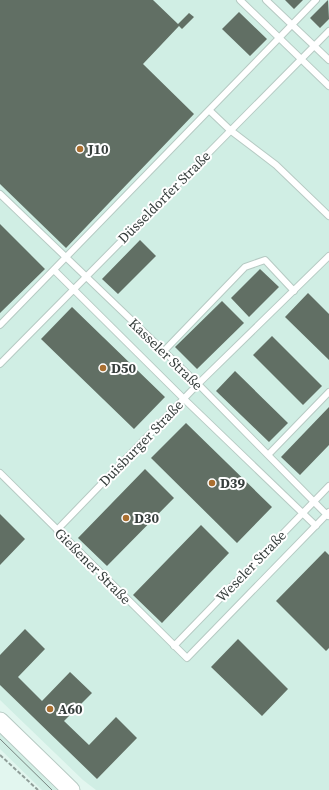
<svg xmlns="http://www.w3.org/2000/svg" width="329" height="790" font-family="'Source Serif 4',serif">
	<rect width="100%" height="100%" fill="#e2f6ef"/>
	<path fill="#d0eee4" d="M0 0H329V790H96L83 780 0 700Z
		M0 734 57 790H42L0 749Z"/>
	<path fill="#616f64" d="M0 0H153L178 24 189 13 194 17 182 29 179 26 143 64 194 114 66 248 0 184Z
		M285 0H303L294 9Z
		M328 0 329 19 320 28 310 18Z
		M239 12 267 39 250 56 222 29Z
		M0 224 45 269 0 313Z
		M140 240 156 256 118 294 102 279Z
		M260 269 279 287 249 317 231 298Z
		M308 293 329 314V360L285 317Z
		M222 301 244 323 197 369 175 347Z
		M72 307 165 397 134 429 41 339Z
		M272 336 322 386 303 405 253 355Z
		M235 371 288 423 269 442 216 391Z
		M329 407V445L300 475 281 457Z
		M186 423 272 507 237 543 151 458Z
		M145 469 174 498 107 566 78 538Z
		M0 514 25 539 0 565Z
		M201 525 229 553 162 623 133 595Z
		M325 551 329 555V648L326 651 276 601Z
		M25 629 45 649 18 677 42 701 70 672 92 693 64 721 89 745 116 717 137 738 97 779 0 685V655Z
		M238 639 288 689 262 716 211 667Z"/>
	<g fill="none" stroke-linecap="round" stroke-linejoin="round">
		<g stroke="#b6cac3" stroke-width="8">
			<path id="lane" d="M240 0 329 86
				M266 0 329 60
				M209 110 230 130 276 165 329 216
				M0 194 198 384 328 516
				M54 270 184 399 316 526
				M0 325 316 0
				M164 351 245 267 265 260 294 291
				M0 364 329 31
				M268 455 329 392
				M0 473 187 658 329 512
				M57 530 198 384 329 256
				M174 646 329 486"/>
		</g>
		<g stroke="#b6cac3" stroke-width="19">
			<path id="secondary" d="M0 721 71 790"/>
		</g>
		<path stroke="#909e99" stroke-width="2" stroke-dasharray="4 2" stroke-linecap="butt" d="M0 755 38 790"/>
		<use href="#lane" stroke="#fff" stroke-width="6"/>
		<use href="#secondary" stroke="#fff" stroke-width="17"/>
		<path stroke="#76837f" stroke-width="1" d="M0 739 52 790"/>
	</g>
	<g fill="#aa6f30" stroke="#fff" stroke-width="1.5">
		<circle cx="80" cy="149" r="4"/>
		<circle cx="103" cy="368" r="4"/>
		<circle cx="212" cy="483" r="4"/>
		<circle cx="126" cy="518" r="4"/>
		<circle cx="50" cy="709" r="4"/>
	</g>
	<g text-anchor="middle" stroke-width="4" stroke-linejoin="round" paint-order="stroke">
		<g font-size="14" font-weight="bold" fill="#363e3c" stroke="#fff" text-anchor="start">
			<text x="88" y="154">J10</text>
			<text x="111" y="373">D50</text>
			<text x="220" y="488">D39</text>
			<text x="134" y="523">D30</text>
			<text x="58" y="714">A60</text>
		</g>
		<g font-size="14" fill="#363e3c" stroke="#fff">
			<text transform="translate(164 197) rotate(-45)" y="5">Düsseldorfer Straße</text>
			<text transform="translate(166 354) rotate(44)" y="5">Kasseler Straße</text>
			<text transform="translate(141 443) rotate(-46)" y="5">Duisburger Straße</text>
			<text transform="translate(93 566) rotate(45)" y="5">Gießener Straße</text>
			<text transform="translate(251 566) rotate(-46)" y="5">Weseler Straße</text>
		</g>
	</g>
</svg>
